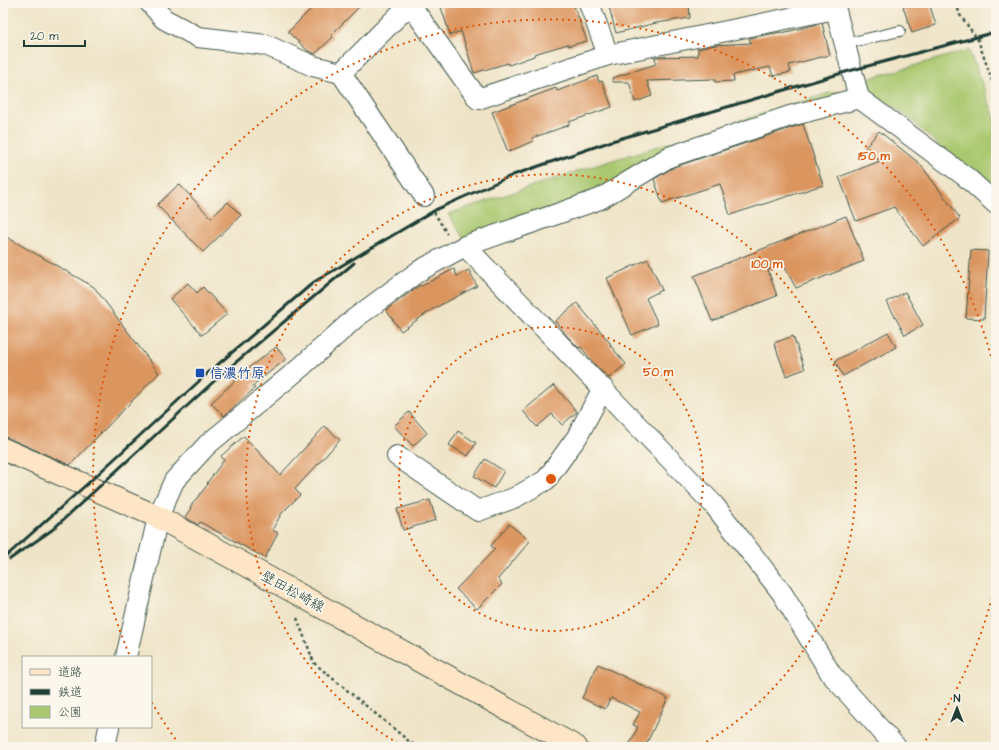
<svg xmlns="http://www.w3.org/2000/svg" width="999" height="750" font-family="'Architects Daughter','Klee One',sans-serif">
	<rect width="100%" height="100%" fill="#fbf7ec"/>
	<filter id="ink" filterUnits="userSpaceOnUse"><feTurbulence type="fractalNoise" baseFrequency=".025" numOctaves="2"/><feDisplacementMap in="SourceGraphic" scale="8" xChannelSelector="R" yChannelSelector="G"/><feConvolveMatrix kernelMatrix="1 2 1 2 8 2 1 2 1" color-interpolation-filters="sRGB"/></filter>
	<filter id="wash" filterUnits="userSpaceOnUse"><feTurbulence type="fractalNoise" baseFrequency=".012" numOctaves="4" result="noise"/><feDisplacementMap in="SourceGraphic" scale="16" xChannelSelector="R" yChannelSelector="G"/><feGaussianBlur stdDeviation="0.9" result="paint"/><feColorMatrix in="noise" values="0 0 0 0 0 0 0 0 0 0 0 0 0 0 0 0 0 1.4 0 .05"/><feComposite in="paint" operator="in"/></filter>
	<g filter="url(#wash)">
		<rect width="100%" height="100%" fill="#efe4c7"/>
		<path fill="#aac86f" stroke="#648252" d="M969 50 996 121V191L957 163 909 118 877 96 860 81Z
			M841 92 840 97 598 195 467 243 448 214 581 170 829 93Z"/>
		<g id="blocks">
			<path fill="#db955f" d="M317 3H363L331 35 333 37 315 54 308 51 288 32Z
				M455 3H573L587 41 568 46V44L534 54V56L509 65 508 63 474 73 461 31 450 35 441 7Z
				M608 3H689L690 18 656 23 616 33Z
				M916 3H929L936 25 912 33 903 7Z
				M822 23 830 55 789 65 791 72 773 76 770 67 733 75 734 81 715 82V79L647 81 652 96 635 102 629 82H613L612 78 656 64 655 57 698 56V49L715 45 751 43 749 38 781 32 782 33Z
				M597 76 599 82 602 81 612 107 569 122V125L532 138 533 141 508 152 492 112 556 88 557 91Z
				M803 124 823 185 730 215 720 184 662 203 654 179 674 167Z
				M879 131 920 164 960 218 923 246 894 207 856 221 839 177 880 161 865 148Z
				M179 184 211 218 228 202 241 215 203 252 157 205Z
				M846 216 864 261 796 288 783 264 768 270 777 296 712 321 694 276Z
				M3 235 94 287 159 373 70 465 8 438 3 437Z
				M971 250 988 251 984 319 966 318Z
				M648 259 662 290 646 298 658 324 632 335 607 278Z
				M454 269 457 276 469 270 477 286 433 309 401 331 386 310 420 285 421 286Z
				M188 283 197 293 203 287 227 314 202 335 170 299Z
				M905 292 923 325 905 335 887 302Z
				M577 303 611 344 610 345 626 364 609 378 594 364 581 347 579 348 568 337 555 321Z
				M888 332 896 347 843 376 835 361Z
				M793 336 805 369 786 376 774 343Z
				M276 347 286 359 252 386 255 388 224 416 211 403 251 366Z
				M554 385 577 412 562 425 552 414 537 427 523 411Z
				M409 412 427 433 413 446 394 426Z
				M325 426 340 440 295 489 300 495 282 513 272 530 278 533 265 558 200 522 198 525 185 517 191 508 190 507 208 484 207 483 224 460 221 456 244 436 280 475Z
				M458 431 476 443 468 456 449 445Z
				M485 459 504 471 494 488 474 476Z
				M430 500 436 520 403 530 397 509Z
				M509 524 530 541 498 579 502 584 477 609 456 589 495 549 491 546Z
				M598 664 668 698 645 747H628L638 727 633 725 640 712 611 698 605 709 582 698Z"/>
		</g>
	</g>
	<g filter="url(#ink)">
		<use href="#blocks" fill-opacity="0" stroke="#3e564a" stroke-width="1"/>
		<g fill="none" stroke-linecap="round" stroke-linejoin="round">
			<g stroke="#3e564a" stroke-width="12">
				<path id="lane" d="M844 44 900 31"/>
			</g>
			<g stroke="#3e564a" stroke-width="22">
				<path id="street" d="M150 3 164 19 198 37 266 45 313 66 341 73 424 196
					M409 3 478 99 608 55 835 9
					M589 3 608 55
					M834 3 859 98 966 177 996 204
					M341 73 410 4 413 3
					M465 246 714 505 782 593 831 674 896 747
					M397 456 478 511 514 498 546 480 577 437 603 388
					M126 657 158 517 174 481 207 445 301 367 354 319 419 271 465 246 600 199 669 157 790 116 859 98
					M105 747 109 727"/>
			</g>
			<g stroke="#3e564a" stroke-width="24">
				<path id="secondary" d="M3 449 158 517 576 747"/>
			</g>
			<path stroke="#3e564a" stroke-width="2.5" stroke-dasharray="3 3" stroke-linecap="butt" d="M956 3 960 15 978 40 996 92
				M434 212 447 234
				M297 618 314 663 416 747"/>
			<use href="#lane" stroke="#fff" stroke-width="10"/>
			<use href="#street" stroke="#fff" stroke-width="20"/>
			<use href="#secondary" stroke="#fde5c5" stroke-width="22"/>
			<path stroke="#1f3d34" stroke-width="3" d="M3 559 86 485 208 373 314 282 437 209 513 175 612 141 849 71 996 32
				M10 559 52 530 223 373 354 263"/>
		</g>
	</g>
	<g fill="none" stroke="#de580e" stroke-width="2" stroke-dasharray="2 4">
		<circle cx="551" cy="479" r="152"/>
		<path d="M403 746A305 305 0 1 1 699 746"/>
		<path d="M995 586A457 457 0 0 1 923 744M179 744A457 457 0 0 1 151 701M129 654A457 457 0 1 1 995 372"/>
	</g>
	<rect fill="#1a4fb4" stroke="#fbf7ec" stroke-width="1.5" x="195" y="368" width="10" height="10" rx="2"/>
	<g text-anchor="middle" stroke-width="3.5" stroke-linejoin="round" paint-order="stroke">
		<g font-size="14" font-weight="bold" fill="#164399" stroke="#fbf7ec" text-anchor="start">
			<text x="209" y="378">信濃竹原</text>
		</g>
		<g font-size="14" fill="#1f3d34" stroke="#fbf7ec">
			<text transform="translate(293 591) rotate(29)" y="5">壁田松崎線</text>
		</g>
	</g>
	<circle cx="551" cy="479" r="6" fill="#de580e" stroke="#fbf7ec" stroke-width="2"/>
	<g font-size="12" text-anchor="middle" font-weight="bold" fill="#de580e" stroke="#fbf7ec" stroke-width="3.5" stroke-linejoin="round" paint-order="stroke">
		<text x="874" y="160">150 m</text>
		<text x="767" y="268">100 m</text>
		<text x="658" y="376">50 m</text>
	</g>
	<rect width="999" height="750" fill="none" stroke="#fbf7ec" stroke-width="16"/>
	<rect x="22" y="656" width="130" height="72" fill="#fbf7ec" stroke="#a3ada2"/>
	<rect x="30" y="669" width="20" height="6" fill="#fde5c5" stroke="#a3ada2"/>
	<text x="58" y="676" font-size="12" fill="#1f3d34">道路</text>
	<rect x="30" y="689" width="20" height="6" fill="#1f3d34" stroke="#a3ada2"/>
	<text x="58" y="696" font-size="12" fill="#1f3d34">鉄道</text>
	<rect x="30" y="706" width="20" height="12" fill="#aac86f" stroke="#a3ada2"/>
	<text x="58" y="716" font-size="12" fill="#1f3d34">公園</text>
	<g transform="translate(957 708)" stroke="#fbf7ec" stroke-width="3" paint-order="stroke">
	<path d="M0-3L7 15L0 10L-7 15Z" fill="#1f3d34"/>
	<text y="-6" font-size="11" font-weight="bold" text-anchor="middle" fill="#1f3d34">N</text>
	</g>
	<path d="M24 40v6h61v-6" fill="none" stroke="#1f3d34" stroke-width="2"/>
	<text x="30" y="40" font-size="12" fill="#1f3d34" stroke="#fbf7ec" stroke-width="3" paint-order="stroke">20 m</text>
</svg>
